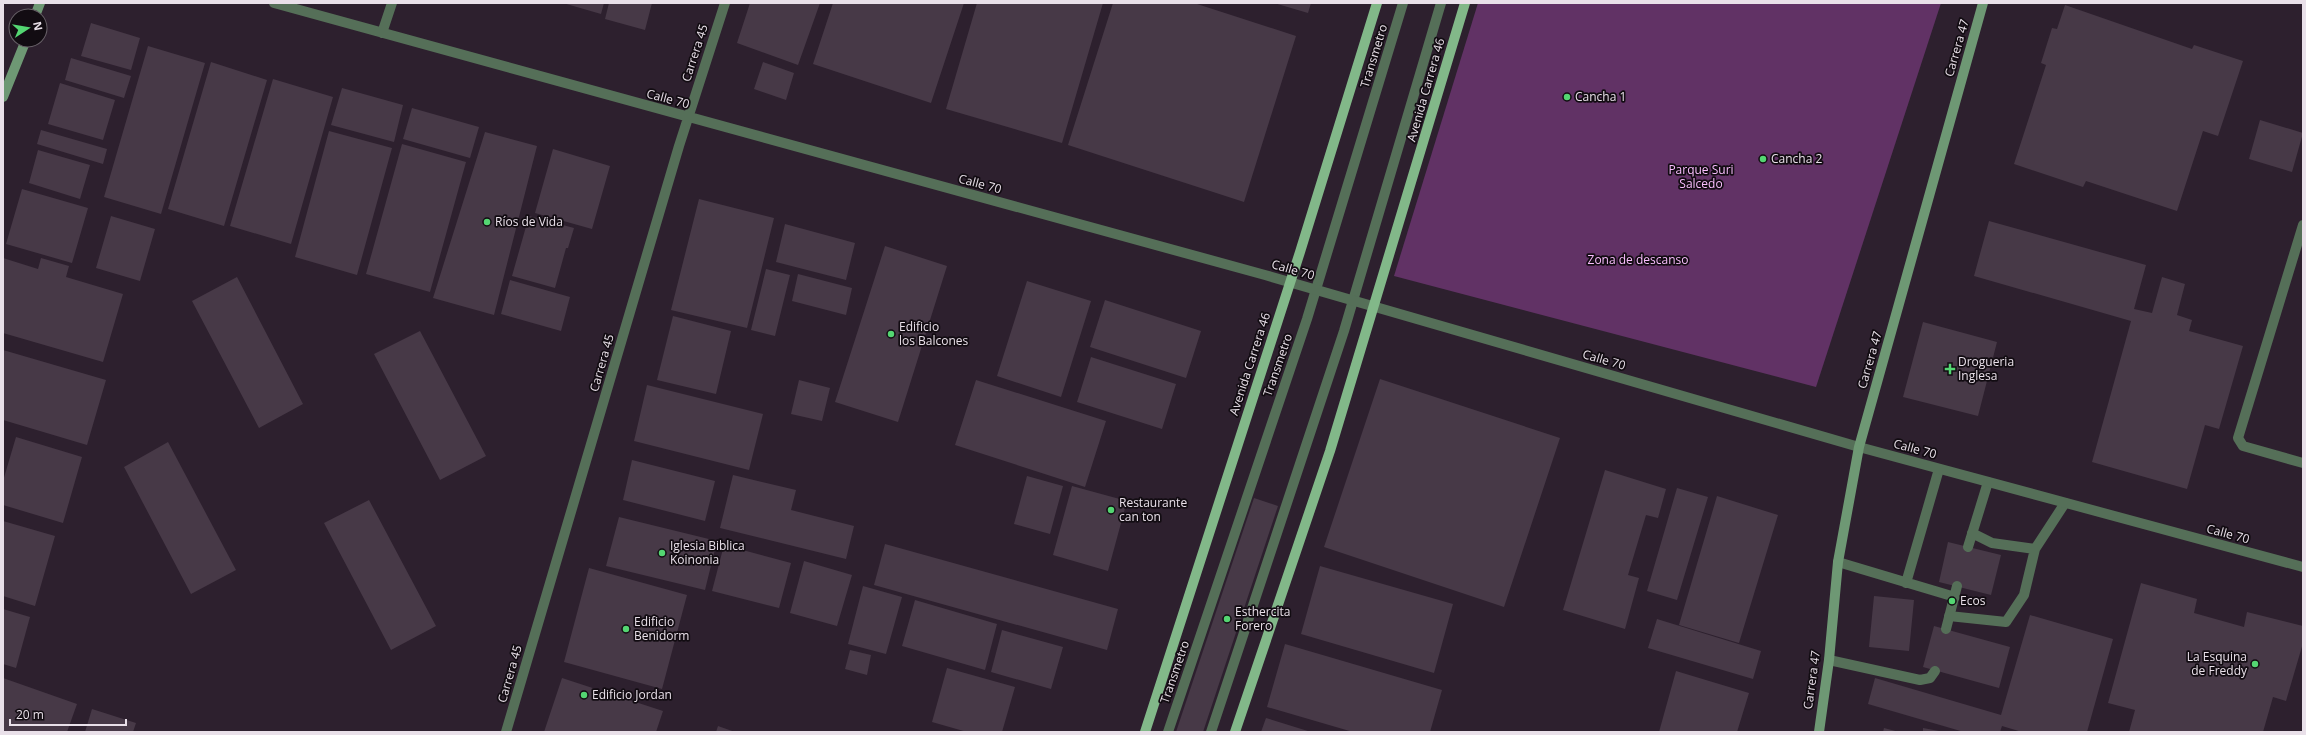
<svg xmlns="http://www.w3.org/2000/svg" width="2306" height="735" font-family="'Open Sans',sans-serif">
	<rect width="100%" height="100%" fill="#2d202e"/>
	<path fill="#613265" d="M1478 3H1941L1816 387 1394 276Z"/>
	<path fill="#473947" d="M563 3H604L601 14Z
		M609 3H652L645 30 605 19Z
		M750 3H820L798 65 737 43Z
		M833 3H964L931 103 813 64Z
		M977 3H1103L1062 143 946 109Z
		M1113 3H1194L1296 36 1244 202 1068 145Z
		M1274 3H1311L1308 13Z
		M2065 5 2192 49 2194 45 2243 61 2218 136 2203 131 2177 211 2086 181 2083 187 2014 164 2046 65 2041 63 2052 28 2057 29Z
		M91 23 140 38 131 70 81 56Z
		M148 46 205 63 161 214 104 197Z
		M71 58 131 76 124 98 65 80Z
		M211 62 267 80 224 226 168 209Z
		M763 62 794 73 786 100 754 89Z
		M273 79 333 97 291 244 230 226Z
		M60 83 115 100 103 140 48 124Z
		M342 88 403 105 394 142 331 125Z
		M412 108 479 127 470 158 403 139Z
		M2260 120 2303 133 2292 172 2249 159Z
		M41 130 107 149 103 164 37 144Z
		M329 131 392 148 357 275 295 257Z
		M485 132 537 146 494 315 433 298Z
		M402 144 466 162 430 292 366 274Z
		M553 149 610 166 592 229 535 213Z
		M38 150 90 165 80 199 29 183Z
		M22 189 88 208 72 263 6 244Z
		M699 199 774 218 747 328 671 310Z
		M111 216 155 229 140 281 96 268Z
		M529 216 574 228 568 248H566L555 288 512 276Z
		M1989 221 2146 265 2134 309 2152 313 2162 277 2185 284 2177 315 2192 320 2189 331 2243 346 2219 429 2205 425 2187 489 2092 462 2131 321 1974 276Z
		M785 224 855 243 846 280 776 262Z
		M885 246 947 266 898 422 835 402Z
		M3 258 38 269 41 258 69 266 66 277 123 294 103 362 3 333Z
		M766 269 790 275 775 336 751 330Z
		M798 274 852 288 846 315 792 301Z
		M237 277 303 404 259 428 192 301Z
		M510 280 570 297 561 331 501 314Z
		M1027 281 1091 301 1061 397 997 376Z
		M1105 300 1201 331 1186 378 1090 347Z
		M673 316 731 331 716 394 657 380Z
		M1923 322 1997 342 1978 416 1903 397Z
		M420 331 486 456 440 480 374 354Z
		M3 350 106 380 87 445 3 420Z
		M1091 357 1176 384 1162 429 1077 402Z
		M1380 379 1560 438 1504 607 1324 547Z
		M799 380 830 388 822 421 791 414Z
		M976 380 1106 421 1085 487 955 445Z
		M647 385 763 414 749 470 634 441Z
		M16 437 82 457 63 523 3 505V481Z
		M168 442 236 570 191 594 124 467Z
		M632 460 715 481 705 521 623 500Z
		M1605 470 1666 489 1658 518 1646 515 1628 575 1639 578 1625 629 1563 610Z
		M733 475 796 490 791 510 854 526 846 559 720 528Z
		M1027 476 1063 486 1050 534 1014 524Z
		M1072 486 1127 501 1108 571 1053 555Z
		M1677 488 1708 497 1677 600 1647 591Z
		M1717 496 1778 515 1739 643 1679 625Z
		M1254 498 1278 506 1203 732H1176Z
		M369 500 436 626 391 650 324 523Z
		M619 517 717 541 705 590 606 566Z
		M3 521 55 536 35 606 3 596Z
		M1948 542 2001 555 1991 595 1939 582Z
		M885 544 1118 609 1107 650 874 585Z
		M724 545 791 563 779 608 712 591Z
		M804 561 852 575 837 626 790 613Z
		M1320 566 1453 604 1434 673 1301 634Z
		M589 568 687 595 662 689 564 662Z
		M2141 583 2197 599 2194 613 2244 627 2247 612 2303 626V643L2286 701 2273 697 2263 732H2129L2135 710 2108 703Z
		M863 586 902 597 886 654 848 644Z
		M1874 596 1914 600 1909 651 1869 647Z
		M915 600 997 624 985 670 902 646Z
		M3 609 30 617 16 668 3 664Z
		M2030 615 2113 639 2087 732H2022L2002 726 2000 732H1964L1868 704 1875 678 2001 715Z
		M1657 619 1761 651 1753 679 1648 648Z
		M1934 626 2010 647 1999 688 1923 667Z
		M1002 630 1063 647 1051 689 991 672Z
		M1285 644 1442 690 1430 732H1353L1267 707Z
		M850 650 871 655 867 675 845 669Z
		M947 668 1015 687 1002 732H967L932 722Z
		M1676 671 1749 693 1737 732H1659Z
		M3 678 77 704 67 732H3Z
		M562 678 663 711 656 732H544Z
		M92 709 136 723 133 732H85Z
		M1266 718 1311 732H1261Z
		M718 726 735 732H716Z
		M1884 728 1899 732H1883Z
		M1923 728 1939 731V732H1923Z"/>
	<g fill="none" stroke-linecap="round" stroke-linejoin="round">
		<path stroke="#556f58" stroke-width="10" d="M2303 225 2238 438 2243 446 2303 463
			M1972 533 1992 543 2035 549 2065 503
			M1968 547 1988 482
			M1838 562 1955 597
			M1906 583 1939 469
			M1949 616 2006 622 2024 595 2035 549
			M1946 629 1957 586
			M1829 660 1920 680 1930 678 1935 671
			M1168 732 1307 319 1403 3
			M1211 732 1344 331 1441 3"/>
		<path stroke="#556f58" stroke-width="10" d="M274 3 1265 275 1859 447 2303 567
			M382 33 392 3
			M506 732 679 146 725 3"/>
		<path stroke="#6e9874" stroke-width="10" d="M35 16 40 3
			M3 97 26 40
			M1819 732 1829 660 1838 562 1859 447 1983 3"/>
		<path stroke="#82b889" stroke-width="10" d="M1145 732 1300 252 1377 3
			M1235 732 1330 451 1465 3"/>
	</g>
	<g fill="#54d672" stroke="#120c12" stroke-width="1.5">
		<circle cx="1567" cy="97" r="4"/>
		<circle cx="1763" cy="159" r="4"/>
		<circle cx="487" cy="222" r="4"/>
		<circle cx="891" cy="334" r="4"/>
		<path d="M1948 363h4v4h4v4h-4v4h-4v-4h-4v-4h4z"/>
		<circle cx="1111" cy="510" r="4"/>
		<circle cx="662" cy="553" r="4"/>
		<circle cx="1952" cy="601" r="4"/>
		<circle cx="1227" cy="619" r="4"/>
		<circle cx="626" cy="629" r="4"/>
		<circle cx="2255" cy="664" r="4"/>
		<circle cx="584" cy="695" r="4"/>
	</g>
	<g text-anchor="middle" stroke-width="3.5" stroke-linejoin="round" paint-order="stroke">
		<g font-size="12" fill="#e9e0e9" stroke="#120c12">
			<text transform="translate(1957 48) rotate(-74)" y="4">Carrera 47</text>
			<text transform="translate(695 53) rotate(-72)" y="4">Carrera 45</text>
			<text transform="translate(1374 56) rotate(-73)" y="4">Transmetro</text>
			<text transform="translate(1426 90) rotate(-74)" y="4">Avenida Carrera 46</text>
			<text transform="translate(668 99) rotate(15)" y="4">Calle 70</text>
			<text transform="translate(980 184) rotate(15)" y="4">Calle 70</text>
			<text transform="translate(1293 270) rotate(16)" y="4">Calle 70</text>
			<text transform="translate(1604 360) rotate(16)" y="4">Calle 70</text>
			<text transform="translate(1870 360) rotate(-74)" y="4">Carrera 47</text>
			<text transform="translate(602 363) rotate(-74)" y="4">Carrera 45</text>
			<text transform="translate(1250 364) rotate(-72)" y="4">Avenida Carrera 46</text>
			<text transform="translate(1278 365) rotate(-71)" y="4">Transmetro</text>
			<text transform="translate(1915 449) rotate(15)" y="4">Calle 70</text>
			<text transform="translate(2228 534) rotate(15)" y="4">Calle 70</text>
			<text transform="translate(1175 672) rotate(-71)" y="4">Transmetro</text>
			<text transform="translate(510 674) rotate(-74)" y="4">Carrera 45</text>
			<text transform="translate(1812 680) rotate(-82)" y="4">Carrera 47</text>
		</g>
		<g font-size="12" fill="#e9e0e9" stroke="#120c12" text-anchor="start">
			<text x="1575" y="101">Cancha 1</text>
			<text x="1771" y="163">Cancha 2</text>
			<text x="495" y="226">Ríos de Vida</text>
			<text x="899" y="331">Edificio<tspan x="899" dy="14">los Balcones</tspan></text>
			<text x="1958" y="366">Drogueria<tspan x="1958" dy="14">Inglesa</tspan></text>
			<text x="1119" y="507">Restaurante<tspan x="1119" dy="14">can ton</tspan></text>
			<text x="670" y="550">Iglesia Biblica<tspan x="670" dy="14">Koinonia</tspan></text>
			<text x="1960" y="605">Ecos</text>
			<text x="1235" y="616">Esthercita<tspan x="1235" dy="14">Forero</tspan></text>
			<text x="634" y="626">Edificio<tspan x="634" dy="14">Benidorm</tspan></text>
			<text x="2247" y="661" text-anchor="end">La Esquina<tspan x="2247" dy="14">de Freddy</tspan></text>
			<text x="592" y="699">Edificio Jordan</text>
		</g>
		<g font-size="12" fill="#fabefe" stroke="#120c12">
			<text x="1701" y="174">Parque Suri<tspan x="1701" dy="14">Salcedo</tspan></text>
			<text x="1638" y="264">Zona de descanso</text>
		</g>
	</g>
	<rect width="2306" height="735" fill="none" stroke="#e9e0e9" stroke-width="8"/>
	<g transform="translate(28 28) rotate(78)"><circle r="19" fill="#120c12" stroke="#686168"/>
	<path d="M0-3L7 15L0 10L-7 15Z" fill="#54d672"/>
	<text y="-6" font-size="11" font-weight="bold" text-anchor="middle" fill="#e9e0e9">N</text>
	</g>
	<path d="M10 719v6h116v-6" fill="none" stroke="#e9e0e9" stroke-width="2"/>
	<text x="16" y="719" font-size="12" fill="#e9e0e9" stroke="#120c12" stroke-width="3" paint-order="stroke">20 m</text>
</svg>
